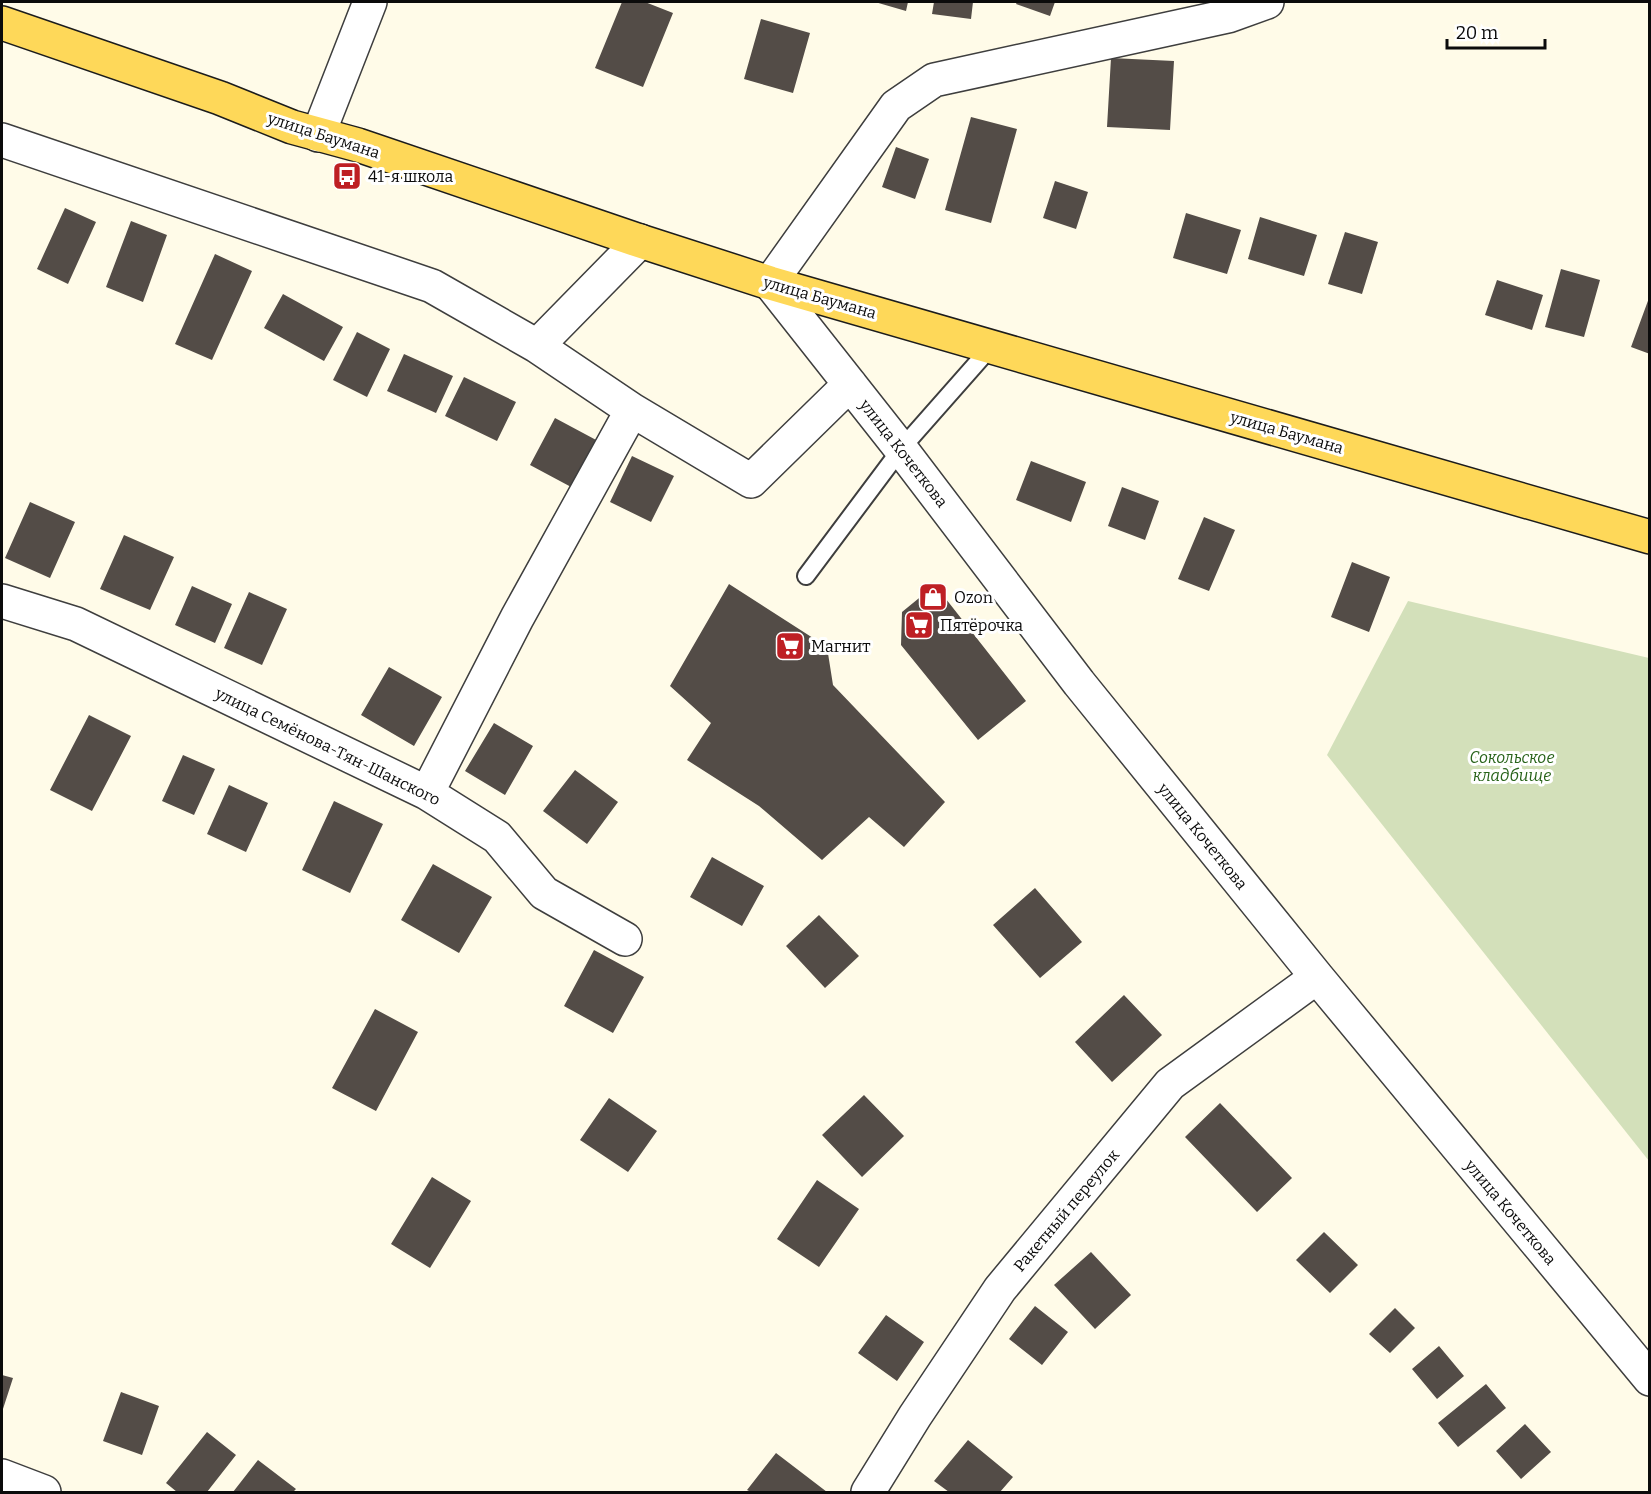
<svg xmlns="http://www.w3.org/2000/svg" width="1651" height="1494" font-family="Bitter,serif">
	<rect width="100%" height="100%" fill="#fffbe8"/>
	<path fill="#d3e0ba" d="M1408 601 1649 658V1161L1327 755Z"/>
	<path fill="#534c47" d="M622 2H645L673 13 643 87 595 68Z
		M875 2H908L906 11Z
		M934 2H973L971 19 932 14Z
		M1017 2H1055L1050 16 1016 4Z
		M761 19 810 33 793 93 744 79Z
		M1111 58 1174 61 1170 130 1107 127Z
		M971 117 1017 129 991 223 945 210Z
		M896 147 929 159 915 199 882 187Z
		M1055 181 1088 192 1076 229 1043 218Z
		M65 208 96 222 68 284 37 269Z
		M1186 213 1241 230 1227 274 1173 258Z
		M1260 217 1317 235 1304 276 1248 259Z
		M131 221 167 235 143 302 106 287Z
		M1345 232 1378 242 1362 294 1328 284Z
		M215 254 252 271 212 360 175 344Z
		M1561 269 1600 280 1584 337 1545 327Z
		M1497 280 1543 295 1532 330 1485 315Z
		M283 294 343 327 324 361 264 328Z
		M1649 298H1650V354L1631 347Z
		M357 332 390 349 367 397 333 380Z
		M404 354 453 376 436 413 387 391Z
		M464 377 516 402 497 441 445 416Z
		M555 418 598 441 573 488 530 465Z
		M632 456 674 476 651 522 610 502Z
		M1031 461 1086 482 1071 522 1016 500Z
		M1122 487 1159 501 1145 540 1108 526Z
		M30 502 75 522 50 578 5 558Z
		M1204 517 1235 530 1209 591 1178 579Z
		M124 535 174 557 150 610 100 589Z
		M1352 562 1390 577 1369 632 1331 617Z
		M729 584 827 647 833 685 945 802 904 847 869 817 822 860 759 806 687 760 711 723 670 686Z
		M935 585 1026 701 978 740 901 645 902 612Z
		M192 586 232 604 215 643 175 625Z
		M249 592 287 609 262 665 224 648Z
		M389 667 442 697 414 746 361 715Z
		M89 715 131 736 92 811 50 790Z
		M494 723 533 746 505 795 465 771Z
		M183 755 215 769 194 815 162 801Z
		M575 770 618 802 587 844 543 811Z
		M229 785 268 803 246 852 207 834Z
		M334 801 383 824 350 893 302 870Z
		M712 857 764 886 742 926 690 897Z
		M433 864 492 897 459 953 401 920Z
		M1035 888 1082 942 1040 978 993 925Z
		M819 915 859 956 825 988 786 946Z
		M594 950 644 977 613 1033 564 1006Z
		M1124 995 1162 1035 1112 1082 1075 1042Z
		M375 1009 418 1032 376 1111 332 1088Z
		M864 1095 904 1136 862 1177 822 1135Z
		M609 1098 657 1131 628 1172 580 1140Z
		M1220 1103 1292 1178 1257 1212 1185 1137Z
		M432 1177 471 1201 430 1268 391 1244Z
		M817 1180 859 1209 819 1267 777 1239Z
		M1324 1232 1358 1265 1330 1293 1296 1260Z
		M1091 1252 1131 1295 1095 1329 1054 1285Z
		M1035 1306 1068 1332 1042 1365 1009 1339Z
		M1395 1308 1415 1328 1390 1353 1369 1334Z
		M886 1315 924 1342 897 1381 858 1353Z
		M1439 1346 1464 1376 1437 1399 1412 1369Z
		M2 1375 13 1378 2 1412Z
		M1486 1384 1506 1408 1458 1447 1438 1423Z
		M121 1392 159 1406 142 1455 103 1441Z
		M1525 1424 1551 1452 1521 1479 1496 1451Z
		M207 1432 236 1455 207 1492H177L166 1483Z
		M968 1440 1013 1477 1000 1492H949L934 1481Z
		M776 1453 827 1492H751L747 1490Z
		M258 1460 296 1489 293 1492H233Z"/>
	<g fill="none" stroke-linecap="round" stroke-linejoin="round">
		<g stroke="#3e3e3e" stroke-width="20">
			<path id="lane" d="M806 576 901 449 991 347"/>
		</g>
		<g stroke="#3e3e3e" stroke-width="36">
			<path id="street" d="M1267 2 1228 16 934 80 896 106 770 283 901 449 1079 683 1317 977 1650 1379
				M318 135 370 2
				M2 140 432 286 537 346 640 241
				M632 410 751 481 850 384
				M2 601 76 624 427 793 497 837 544 893 625 939
				M427 793 517 618 632 410 537 346
				M2 1476 44 1492
				M868 1492 915 1416 1000 1289 1170 1084 1317 977"/>
		</g>
		<g stroke="#1c1c1c" stroke-width="36">
			<path id="primary" d="M2 23 220 98 292 127 358 145 640 241 770 283 1650 537"/>
		</g>
		<use href="#lane" stroke="#fff" stroke-width="16"/>
		<use href="#street" stroke="#fff" stroke-width="33"/>
		<use href="#primary" stroke="#fed859" stroke-width="33"/>
	</g>
	<defs>
		<g id="bus-square" transform="scale(1.5)"><rect x="-9" y="-9" width="18" height="18" rx="4" fill="#be1f24" stroke="#fff"/><path d="M-5-6H5V4H4V6H2V4H-2V6H-4V4H-5ZM-3.5-4V0h7V-4ZM-3.5 1.2v1.5H-2V1.2ZM2 1.2v1.5H3.5V1.2Z" fill="#fff"/></g>
		<g id="shop-square" transform="scale(1.5)"><rect x="-9" y="-9" width="18" height="18" rx="4" fill="#be1f24" stroke="#fff"/><path d="M-5-2.5h2.3a2.7 3.5 0 0 1 5.4 0H5L5.5 6h-11ZM-1.5-2.5h3a1.5 2.3 0 0 0-3 0Z" fill="#fff"/></g>
		<g id="supermarket-square" transform="scale(1.5)"><rect x="-9" y="-9" width="18" height="18" rx="4" fill="#be1f24" stroke="#fff"/><path d="M-6-5.5h2.5l.6 2H6L4.5 2H-2.5L-4.4-4H-6ZM-1.5 3.2a1.3 1.3 0 1 0 .1 0ZM3 3.2a1.3 1.3 0 1 0 .1 0Z" fill="#fff"/></g>
	</defs>
	<g fill-rule="evenodd">
		<use href="#bus-square" x="347" y="176"/>
		<use href="#shop-square" x="933" y="597"/>
		<use href="#supermarket-square" x="919" y="625"/>
		<use href="#supermarket-square" x="790" y="646"/>
	</g>
	<g text-anchor="middle" stroke-width="6" stroke-linejoin="round" paint-order="stroke">
		<g font-size="16" fill="#0b0b0b" stroke="#fff">
			<text transform="translate(324 135) rotate(18)" y="6">улица Баумана</text>
			<text transform="translate(820 297) rotate(16)" y="6">улица Баумана</text>
			<text transform="translate(1287 432) rotate(16)" y="6">улица Баумана</text>
			<text transform="translate(904 453) rotate(52)" y="6">улица Кочеткова</text>
			<text transform="translate(328 746) rotate(26)" y="6">улица Семёнова-Тян-Шанского</text>
			<text transform="translate(1203 836) rotate(51)" y="6">улица Кочеткова</text>
			<text transform="translate(1066 1210) rotate(-50)" y="6">Ракетный переулок</text>
			<text transform="translate(1511 1212) rotate(50)" y="6">улица Кочеткова</text>
		</g>
		<g font-size="16" fill="#0b0b0b" stroke="#fff" text-anchor="start">
			<text x="368" y="182">41-я школа</text>
			<text x="954" y="603">Ozon</text>
			<text x="940" y="631">Пятёрочка</text>
			<text x="811" y="652">Магнит</text>
		</g>
		<g font-size="16" font-style="italic" fill="#28631a" stroke="#fff">
			<text x="1512" y="763">Сокольское<tspan x="1512" dy="18">кладбище</tspan></text>
		</g>
	</g>
	<rect width="1651" height="1494" fill="none" stroke="#0b0b0b" stroke-width="6"/>
	<path d="M1447 39v9h98v-9" fill="none" stroke="#0b0b0b" stroke-width="3"/>
	<text x="1456" y="39" font-size="18" fill="#0b0b0b" stroke="#ffffff" stroke-width="4.5" paint-order="stroke">20 m</text>
</svg>
